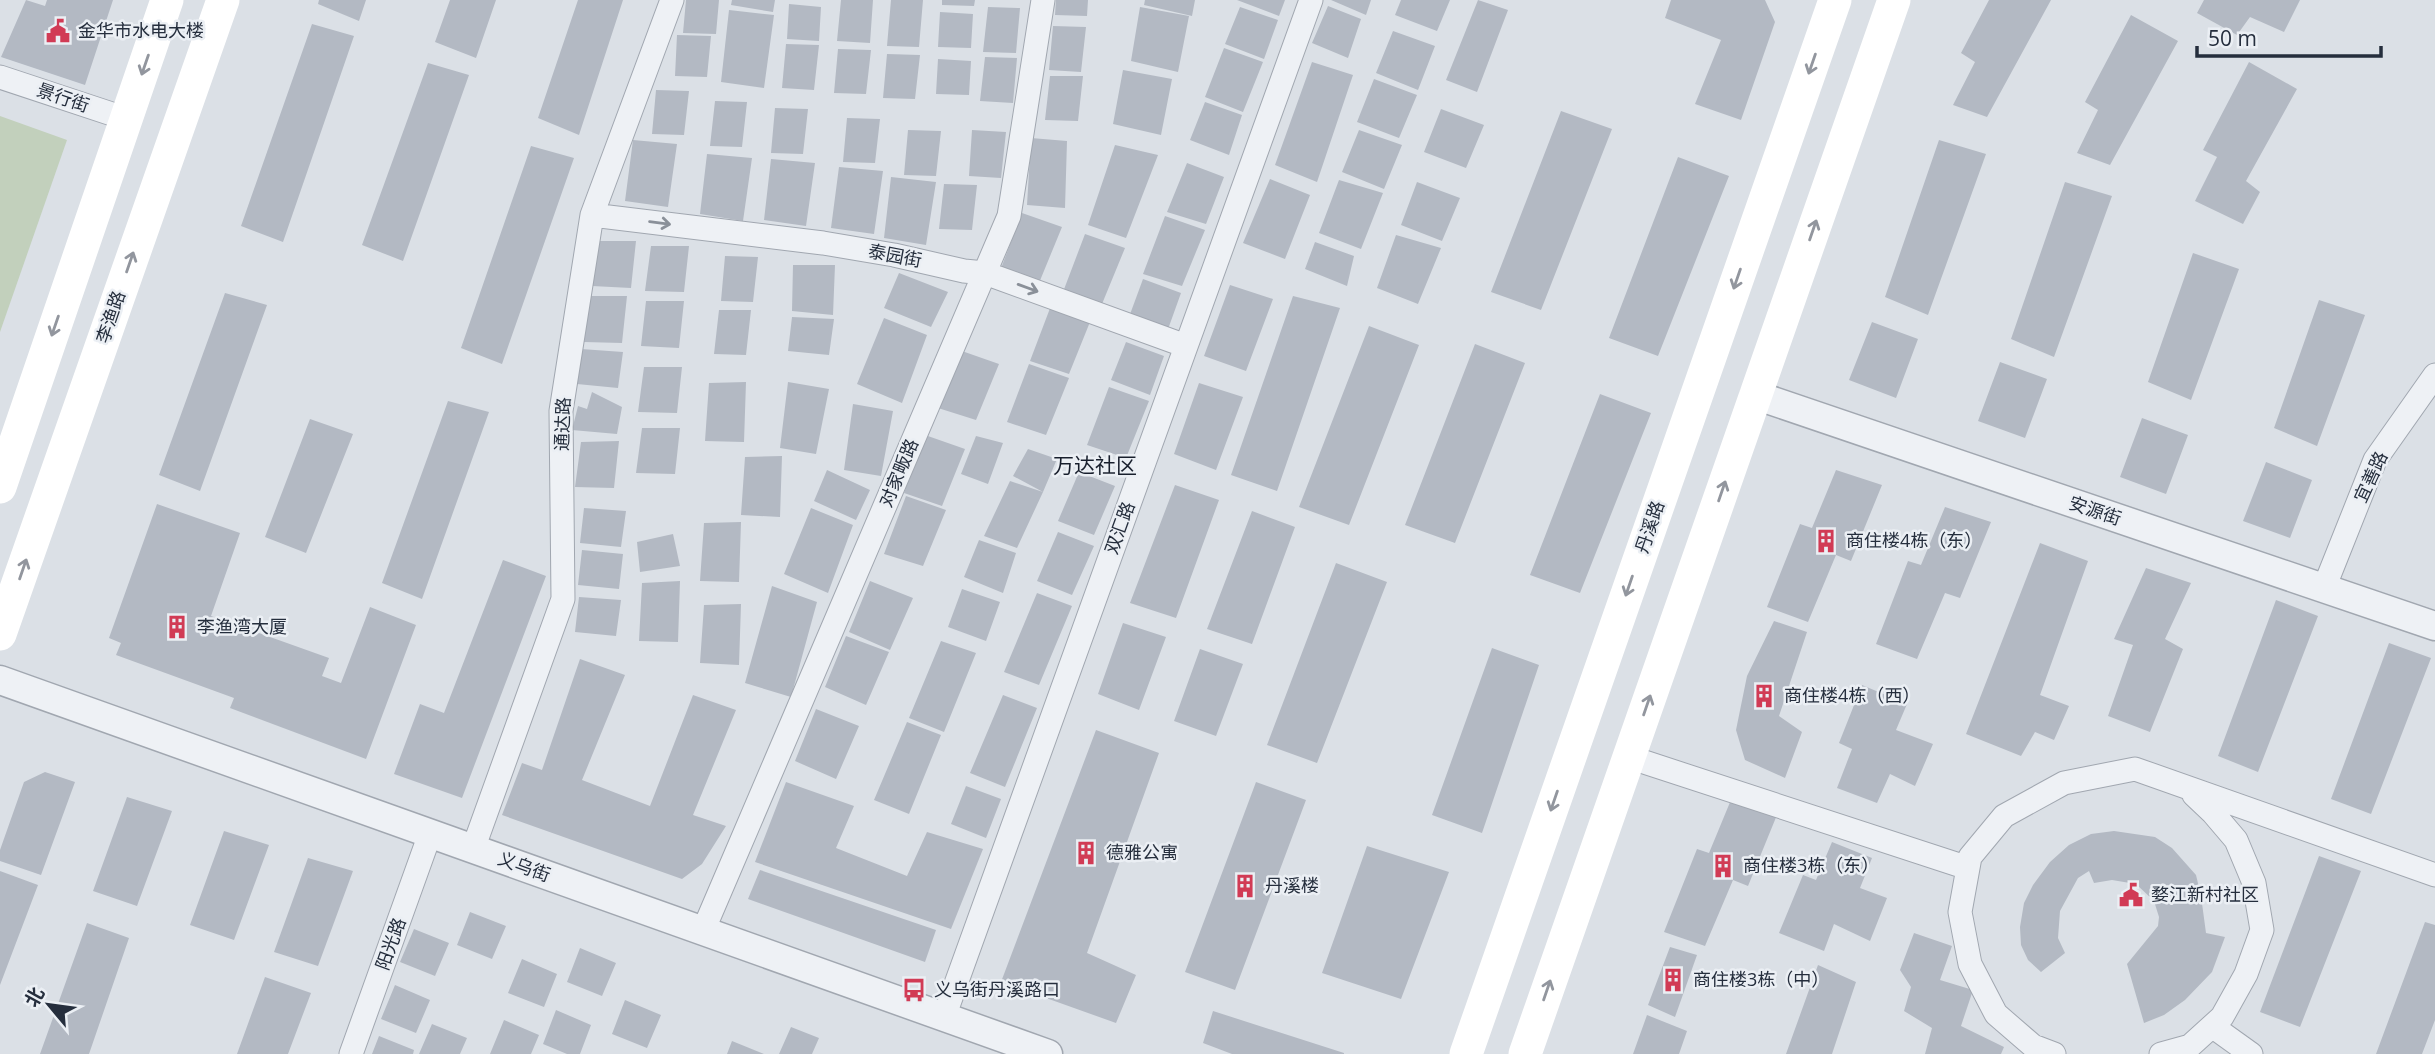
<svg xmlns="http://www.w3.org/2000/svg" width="2435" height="1054" font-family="'Open Sans','Noto Sans SC',sans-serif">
	<rect width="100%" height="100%" fill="#dbe0e6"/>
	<path fill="#c2d0bc" d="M0 116 67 140 0 332Z"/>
	<path fill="#b3b9c3" d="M26 0 45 6 47 0H113L85 85 1 57Z
		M319 0H366L359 21 318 4Z
		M450 0H496L476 58 435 42Z
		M578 0H623L579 135 538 118Z
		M686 0H719L716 34 683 33Z
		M732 0H775L773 12 731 5Z
		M841 0H873L870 43 837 41Z
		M891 0H923L919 47 887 46Z
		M942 0H975L974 6 942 5Z
		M1056 0H1088L1087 16 1055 15Z
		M1145 0H1195L1192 16 1144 5Z
		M1237 0H1285L1279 16Z
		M1331 0H1371L1366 15Z
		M1401 0H1450L1437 31 1395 15Z
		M1478 0 1508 10 1477 92 1446 80Z
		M1671 0H1765L1775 22 1741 120 1695 104 1721 40 1665 18Z
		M1989 0H2051L1987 117 1953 105 1975 62 1961 53Z
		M2204 0H2300L2284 32 2250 17 2237 35 2197 13Z
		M789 4 821 7 819 41 787 39Z
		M1328 6 1361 19 1348 58 1312 43Z
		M988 7 1020 8 1016 53 983 52Z
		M1140 7 1189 16 1178 72 1131 61Z
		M1240 7 1278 20 1264 59 1225 44Z
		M729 10 774 15 764 88 721 82Z
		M940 12 973 14 971 48 938 47Z
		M2131 15 2178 41 2110 165 2077 153 2098 110 2085 102Z
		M312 24 354 36 283 242 241 226Z
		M1053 26 1086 27 1081 72 1049 70Z
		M1393 31 1435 46 1418 90 1376 73Z
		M677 35 711 36 707 77 675 76Z
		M786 44 819 45 814 90 782 88Z
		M1224 48 1263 62 1243 112 1205 97Z
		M838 49 871 50 866 94 834 93Z
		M887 54 920 55 915 99 883 98Z
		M985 57 1017 58 1013 103 980 101Z
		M938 59 971 61 969 95 936 94Z
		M1312 62 1353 75 1317 182 1275 165Z
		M2249 62 2297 89 2246 181 2260 192 2243 224 2195 201 2217 157 2203 150Z
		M428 63 469 75 403 261 362 245Z
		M1123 70 1172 79 1161 135 1113 124Z
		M1050 76H1083L1078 121 1045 120Z
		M1374 79 1417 95 1399 138 1357 122Z
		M656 90 689 91 684 135 652 134Z
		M715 101 747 102 742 147 710 146Z
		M1205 102 1242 115 1229 155 1190 140Z
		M775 108 808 109 803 154 771 153Z
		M1441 109 1484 125 1466 168 1424 152Z
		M1561 111 1612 129 1541 310 1491 292Z
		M847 118 880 119 875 163 843 162Z
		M908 130 941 131 936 176 904 175Z
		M972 130 1006 132 1001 178 969 176Z
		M1359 130 1402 145 1384 189 1342 172Z
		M1031 138 1067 141 1065 208 1027 205Z
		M633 140 677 144 668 207 625 201Z
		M1939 140 1986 154 1928 315 1885 297Z
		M1115 145 1158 155 1126 238 1088 225Z
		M531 146 574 158 502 364 461 348Z
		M707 154 752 158 743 221 700 214Z
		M1678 157 1729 176 1658 356 1609 338Z
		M771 159 815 163 806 226 764 220Z
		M1187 163 1224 177 1206 224 1167 212Z
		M839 167 883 171 874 234 831 228Z
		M891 177 936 182 926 245 884 238Z
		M1270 179 1310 195 1285 259 1243 243Z
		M1339 180 1383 193 1361 249 1319 233Z
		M1417 182 1460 198 1442 241 1401 225Z
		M2065 182 2112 196 2054 357 2011 339Z
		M944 184 977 185 972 230 939 229Z
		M1022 213 1062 227 1039 283 1000 271Z
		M1165 216 1205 230 1182 286 1143 274Z
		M1085 234 1125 248 1102 304 1063 292Z
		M1396 235 1441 248 1418 304 1377 288Z
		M598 241H636L631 288 592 286Z
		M1315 242 1354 256 1347 286 1305 269Z
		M651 246H689L684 292 645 291Z
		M2193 253 2239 269 2191 400 2148 382Z
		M725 256 758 257 753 302 721 301Z
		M793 265H835L833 315 792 311Z
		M899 273 948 292 931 327 884 308Z
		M1143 279 1181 293 1167 332 1129 317Z
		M1230 285 1273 299 1246 371 1204 356Z
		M225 293 267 305 200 491 159 475Z
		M590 296H627L622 343 584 342Z
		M1293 296 1340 308 1277 491 1231 475Z
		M2319 300 2365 315 2317 446 2274 428Z
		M646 301H684L679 348 641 346Z
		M1052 303 1092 317 1069 374 1030 361Z
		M719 310H751L746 355 714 354Z
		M792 317 834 319 829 355 788 351Z
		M884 318 927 335 902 403 857 384Z
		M1872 322 1918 339 1896 398 1849 380Z
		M1369 326 1419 345 1349 525 1299 507Z
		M1126 342 1164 356 1150 395 1111 380Z
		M1475 344 1525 363 1455 543 1405 525Z
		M581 349 623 352 618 388 577 384Z
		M959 350 999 364 976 420 938 408Z
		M2000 362 2047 379 2025 438 1978 421Z
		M1029 364 1069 378 1046 435 1007 422Z
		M644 367H682L677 413 638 412Z
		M746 382 744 442 705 441 709 383Z
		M788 382 829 389 816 454 780 448Z
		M1199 383 1243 397 1216 470 1174 454Z
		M1109 387 1149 401 1126 458 1087 445Z
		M592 392 622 407 617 434 572 430 578 406 587 409Z
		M1600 394 1651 413 1580 593 1530 575Z
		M448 401 489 412 422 599 382 583Z
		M853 404 893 411 881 476 844 470Z
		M2142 418 2188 435 2166 494 2120 477Z
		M310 419 353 434 306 553 265 537Z
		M642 428H680L675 474 636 473Z
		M925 435 965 449 942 506 904 493Z
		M976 436 1003 443 988 484 961 474Z
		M619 441 614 488 575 487 581 442Z
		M1028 449 1057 459 1043 492 1017 548 984 536 1010 481 1043 492 1013 476Z
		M782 456 780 517 741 515 745 457Z
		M2266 462 2312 480 2290 538 2243 521Z
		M827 470 870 490 856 520 814 501Z
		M1836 470 1882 485 1851 561 1836 555 1808 622 1767 607 1800 524 1812 528Z
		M1079 472 1115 486 1094 535 1058 521Z
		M1175 485 1219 500 1176 618 1130 603Z
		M906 496 946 510 923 566 884 554Z
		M157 504 240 533 211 616 329 658 322 676 341 683 370 607 416 625 366 759 230 708 234 698 116 655 121 643 109 638Z
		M1945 507 1991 522 1960 598 1945 593 1917 659 1876 644 1908 561 1921 565Z
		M584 508 626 511 621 547 580 543Z
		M811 508 853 525 828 593 784 574Z
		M1252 511 1295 527 1252 644 1207 629Z
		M741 522 739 582 700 581 704 523Z
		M1058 532 1094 546 1072 595 1037 581Z
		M673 534 680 566 640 572 637 542Z
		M979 540 1016 553 1003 593 964 577Z
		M2040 543 2088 561 2040 695 2069 706 2054 740 2035 732 2021 756 1966 734Z
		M582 550 623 554 619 589 578 585Z
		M503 560 546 576 462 798 394 774 420 704 444 713Z
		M1336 563 1387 582 1317 763 1267 745Z
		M2146 568 2191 583 2165 639 2183 649 2150 732 2108 716 2133 645 2114 639Z
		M680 581 678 642 639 641 642 583Z
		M870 581 913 598 890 650 849 632Z
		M772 586 817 602 791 697 745 683Z
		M962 589 1000 602 986 641 948 627Z
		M1037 593 1072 606 1039 685 1004 672Z
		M579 597 621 600 616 636 575 632Z
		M2276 600 2318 616 2258 772 2218 756Z
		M741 604 739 665 700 663 704 605Z
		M1774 621 1807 632 1779 716 1802 732 1785 778 1745 760 1736 730 1747 676Z
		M1123 623 1166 637 1139 710 1098 694Z
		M846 636 889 652 866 705 825 687Z
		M941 641 976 653 944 732 909 718Z
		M2389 643 2431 658 2371 814 2331 799Z
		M1492 648 1539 665 1482 833 1432 815Z
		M1200 649 1243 664 1216 736 1174 721Z
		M580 659 625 675 582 780 650 806 693 695 736 710 693 815 726 826 702 864 682 879 502 815 522 763 542 770Z
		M1862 685 1907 704 1896 730 1933 744 1915 786 1890 774 1877 803 1837 788 1852 749 1839 743Z
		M1003 695 1037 708 1005 787 970 773Z
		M816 709 859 726 836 779 795 761Z
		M907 722 941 735 909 814 874 800Z
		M1096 730 1159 753 1087 953 1136 975 1116 1023 1001 982Z
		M45 772 75 782 41 875 0 861V850L24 782Z
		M786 782 854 806 836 848 907 876 927 832 983 849 951 929 755 862Z
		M1256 782 1306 800 1235 990 1185 972Z
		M966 786 1001 799 986 838 951 824Z
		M1733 795 1779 810 1748 886 1733 880 1705 946 1664 932 1697 849 1709 853Z
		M127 797 172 811 137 906 93 891Z
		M224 831 269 845 234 940 190 925Z
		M2114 831 2155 837 2172 848 2196 875 2201 896 2206 933 2225 937 2212 972 2185 1000 2164 1015 2144 1023 2127 964 2158 926 2159 917 2154 901 2136 884 2112 880 2094 883 2089 871 2078 878 2060 911 2058 938 2065 953 2041 972 2028 960 2021 945 2020 927 2024 903 2033 885 2050 862 2069 845 2091 834Z
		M1832 842 1872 858 1860 888 1887 898 1870 941 1834 924 1824 951 1779 933 1803 875 1816 880Z
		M1367 846 1449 872 1401 999 1322 973Z
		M2319 856 2361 871 2300 1027 2260 1012Z
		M308 858 353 871 318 966 274 952Z
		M760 870 936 930 925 962 748 899Z
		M0 871 38 885 0 985Z
		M470 912 506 926 492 959 457 945Z
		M2425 922 2435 925V1020L2422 1054H2376Z
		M87 923 129 938 89 1054H40Z
		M414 929 449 943 435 976 400 962Z
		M1914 933 1952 946 1940 980 1973 990 1961 1026 2004 1047 2001 1054H1925L1932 1028 1904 1011 1911 987 1900 970Z
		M1670 947 1697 955 1675 1017 1648 1005Z
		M580 948 616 963 602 996 567 982Z
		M522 959 557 974 544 1007 508 993Z
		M1818 965 1856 982 1832 1054H1786Z
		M265 977 311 993 288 1054H237Z
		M395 985 430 1000 416 1033 381 1019Z
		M625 1000 661 1015 647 1048 612 1034Z
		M556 1010 591 1025 580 1054H567L543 1044Z
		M1213 1011 1344 1053V1054H1232L1203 1043Z
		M1647 1015 1687 1031 1679 1054H1633Z
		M504 1020 539 1035 531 1054H490Z
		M432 1024 467 1038 460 1054H419Z
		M791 1027 819 1038 812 1054H779Z
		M379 1036 414 1050 413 1054H372Z
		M732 1041 764 1054H727Z"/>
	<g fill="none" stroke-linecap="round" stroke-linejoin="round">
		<g stroke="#a1a7b0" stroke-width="25">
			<path id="minor" d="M0 77 127 119
				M592 215 823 243 894 255 964 271 985 273 1186 346
				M2324 588 2375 460 2435 375
				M1629 757 1968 868
				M473 849 563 599 561 411 592 215 672 0
				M703 931 1009 216 1043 0
				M944 1017 1311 0
				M2212 1026 2251 1054
				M351 1054 430 834
				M2054 1054 2033 1046 1996 1014 1970 964 1960 912 1970 857 2004 816 2064 783 2135 769 2435 875
				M2161 1054 2190 1046 2222 1017 2246 974 2262 930 2254 883 2236 840 2213 813 2194 795"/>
		</g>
		<g stroke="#a1a7b0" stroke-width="31">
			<path id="tertiary" d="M1755 395 2435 626
				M0 680 1048 1054"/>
		</g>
		<use href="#minor" stroke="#eef1f5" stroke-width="23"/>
		<use href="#tertiary" stroke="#eef1f5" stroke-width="28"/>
		<path stroke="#fff" stroke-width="33" d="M0 487 167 0
			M0 634 223 0
			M1466 1054 1835 0
			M1525 1054 1894 0"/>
	</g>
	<defs><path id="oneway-shaft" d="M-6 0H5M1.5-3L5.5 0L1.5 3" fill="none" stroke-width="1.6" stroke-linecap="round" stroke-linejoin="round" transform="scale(1.75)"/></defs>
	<g stroke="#92969e">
		<use href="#oneway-shaft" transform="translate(1812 64) rotate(109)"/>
		<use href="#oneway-shaft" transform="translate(145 65) rotate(109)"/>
		<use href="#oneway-shaft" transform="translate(1813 230) rotate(-71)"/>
		<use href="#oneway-shaft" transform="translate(130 262) rotate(-71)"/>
		<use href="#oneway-shaft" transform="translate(1737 279) rotate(109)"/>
		<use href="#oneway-shaft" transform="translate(55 326) rotate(109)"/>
		<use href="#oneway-shaft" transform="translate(1722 491) rotate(-71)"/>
		<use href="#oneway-shaft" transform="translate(23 569) rotate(-71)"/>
		<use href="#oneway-shaft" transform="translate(1629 586) rotate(109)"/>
		<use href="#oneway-shaft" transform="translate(1647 705) rotate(-71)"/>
		<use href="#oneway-shaft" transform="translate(1554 801) rotate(109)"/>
		<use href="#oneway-shaft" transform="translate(1547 990) rotate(-71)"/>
	</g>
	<g stroke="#8a9099">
		<use href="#oneway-shaft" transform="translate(660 223) rotate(7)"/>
		<use href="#oneway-shaft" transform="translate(1028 288) rotate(20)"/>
	</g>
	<defs>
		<g id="civic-bare" transform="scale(1.89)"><path d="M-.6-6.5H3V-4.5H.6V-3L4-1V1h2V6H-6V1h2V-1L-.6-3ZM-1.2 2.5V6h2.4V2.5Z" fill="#d13b55" stroke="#ebeff4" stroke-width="2.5" paint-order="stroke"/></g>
		<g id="building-bare" transform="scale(1.89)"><path d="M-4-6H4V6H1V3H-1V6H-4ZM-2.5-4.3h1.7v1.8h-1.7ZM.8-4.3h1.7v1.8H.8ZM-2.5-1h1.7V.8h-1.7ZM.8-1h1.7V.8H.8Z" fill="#d13b55" stroke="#ebeff4" stroke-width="2.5" paint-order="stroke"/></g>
		<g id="bus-bare" transform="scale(1.89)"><path d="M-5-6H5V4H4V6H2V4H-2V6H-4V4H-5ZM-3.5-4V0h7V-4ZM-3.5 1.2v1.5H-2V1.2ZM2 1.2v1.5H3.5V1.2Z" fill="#d13b55" stroke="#ebeff4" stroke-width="2.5" paint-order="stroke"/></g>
	</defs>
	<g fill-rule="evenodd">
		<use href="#civic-bare" x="58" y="31"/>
		<use href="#building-bare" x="1826" y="541"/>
		<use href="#building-bare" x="177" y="627"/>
		<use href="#building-bare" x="1764" y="696"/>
		<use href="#building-bare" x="1086" y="853"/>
		<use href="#building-bare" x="1723" y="866"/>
		<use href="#building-bare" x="1245" y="886"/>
		<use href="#civic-bare" x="2131" y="895"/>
		<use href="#building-bare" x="1673" y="980"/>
		<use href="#bus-bare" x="914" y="990"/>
	</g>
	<g text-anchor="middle" stroke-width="5" stroke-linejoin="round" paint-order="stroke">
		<g font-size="18" fill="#252e3d" stroke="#ebeff4" text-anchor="start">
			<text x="78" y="37">金华市水电大楼</text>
			<text x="1846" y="547">商住楼4栋（东）</text>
			<text x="197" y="633">李渔湾大厦</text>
			<text x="1784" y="702">商住楼4栋（西）</text>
			<text x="1106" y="859">德雅公寓</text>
			<text x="1743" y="872">商住楼3栋（东）</text>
			<text x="1265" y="892">丹溪楼</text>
			<text x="2151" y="901">婺江新村社区</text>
			<text x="1693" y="986">商住楼3栋（中）</text>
			<text x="934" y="996">义乌街丹溪路口</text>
		</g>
		<g font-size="18" fill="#252e3d" stroke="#ebeff4">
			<text transform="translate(63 98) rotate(19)" y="6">景行街</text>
			<text transform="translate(895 256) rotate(11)" y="6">泰园街</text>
			<text transform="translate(111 317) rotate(-71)" y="6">李渔路</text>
			<text transform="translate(563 424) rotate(-88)" y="6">通达路</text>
			<text transform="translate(899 473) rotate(-67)" y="6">对家畈路</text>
			<text transform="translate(2371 477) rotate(-65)" y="6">宜善路</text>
			<text transform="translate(2095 511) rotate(19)" y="6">安源街</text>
			<text transform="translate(1650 527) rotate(-71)" y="6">丹溪路</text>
			<text transform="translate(1120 528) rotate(-70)" y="6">双汇路</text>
			<text transform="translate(524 867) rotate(20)" y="6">义乌街</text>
			<text transform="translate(391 944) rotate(-70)" y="6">阳光路</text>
		</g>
		<g font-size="21" fill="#181f2d" stroke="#ebeff4">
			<text x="1095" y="473">万达社区</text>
		</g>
	</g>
	<g transform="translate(49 1005) rotate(299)" stroke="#ebeff4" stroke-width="5" paint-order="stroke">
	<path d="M0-5L12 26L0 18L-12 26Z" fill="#252e3d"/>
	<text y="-10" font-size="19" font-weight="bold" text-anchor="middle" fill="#252e3d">北</text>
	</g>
	<path d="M2197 46v10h184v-10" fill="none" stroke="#252e3d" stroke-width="3.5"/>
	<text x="2208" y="46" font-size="21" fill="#252e3d" stroke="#ebeff4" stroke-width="5" paint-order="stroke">50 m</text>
</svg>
